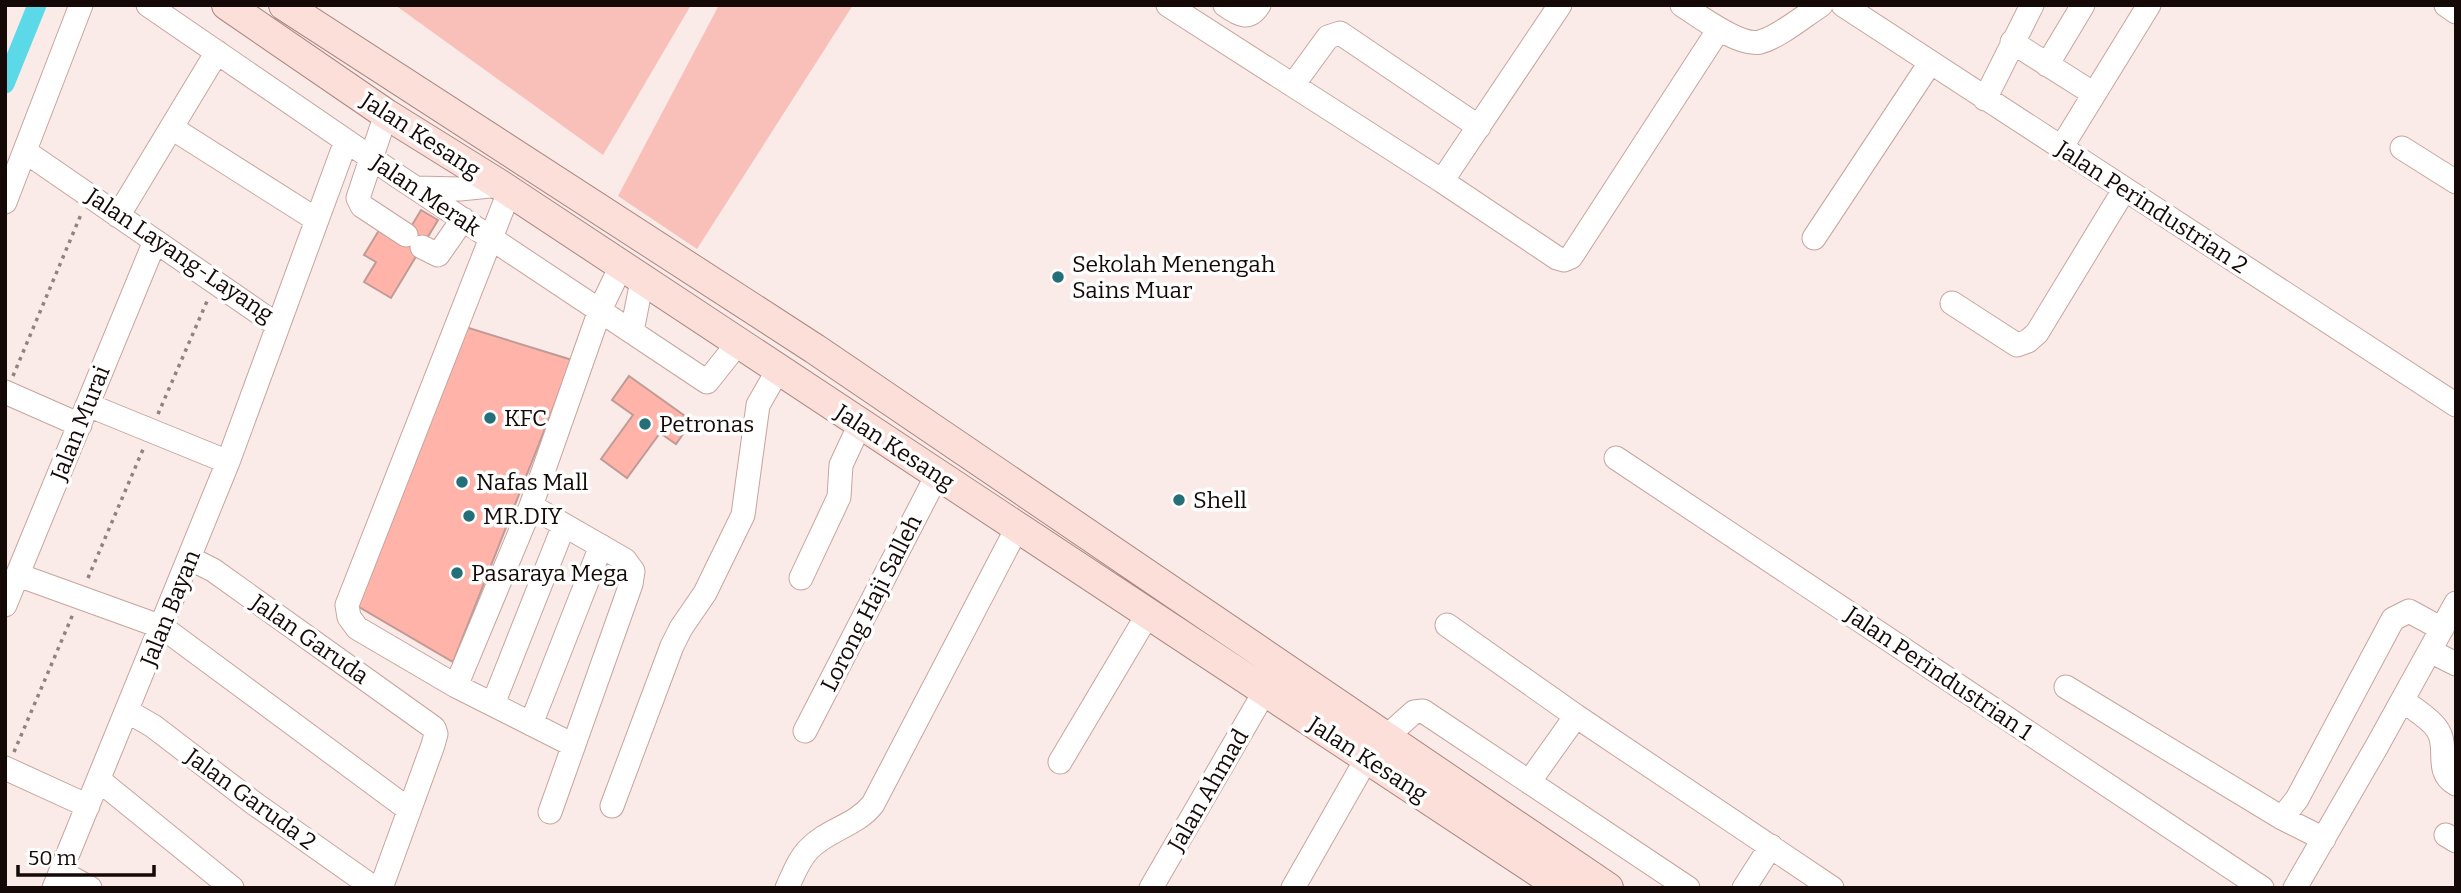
<svg xmlns="http://www.w3.org/2000/svg" width="2461" height="893" font-family="Bitter,serif">
	<rect width="100%" height="100%" fill="#fbebe8"/>
	<path fill="#f8c0b8" d="M395 5H691L603 155Z
		M719 5H853L697 249 618 196Z"/>
	<g fill="none" stroke-linecap="round" stroke-linejoin="round">
		<path stroke="#5bd9e8" stroke-width="19" d="M5 84 37 5"/>
	</g>
	<path fill="#ffb3a9" stroke="#c09b96" stroke-width="2" d="M421 210 438 220 391 298 364 282 376 262 364 255 384 222 406 235Z
		M459 325 572 360 453 662 354 604Z
		M629 376 692 421 676 444 660 433 627 478 601 459 633 415 612 400Z"/>
	<g fill="none" stroke-linecap="round" stroke-linejoin="round">
		<g stroke="#c9a39e" stroke-width="25">
			<path id="minor" d="M148 5 396 175 707 382 738 343
				M1168 5 1442 181 1560 5
				M1225 5C1239 14 1248 22 1259 5
				M1682 5C1699 16 1740 47 1760 42 1779 37 1804 16 1821 5
				M1843 5 2456 405
				M2446 5 2456 12
				M2012 42 2094 94
				M2047 65 2083 5
				M1293 85 1328 37 1340 33 1479 127
				M1985 99 2032 5
				M386 114 358 198 362 206 406 235
				M172 128 317 220
				M2061 148 2149 5
				M2402 148 2456 182
				M26 152 277 325
				M1442 181 1557 258 1564 260 1571 257 1719 29
				M417 188 460 189 500 185
				M509 192 347 605 349 617 357 628 456 686 573 745
				M5 202 81 5
				M118 216 217 52
				M1814 238 1930 63
				M422 247 438 255 463 219
				M1952 303 2017 345 2028 341 2037 333 2124 190
				M632 331 642 281
				M5 392 80 425
				M88 405 228 462
				M1616 458 2262 888
				M531 506 625 560 633 571 631 584 550 812
				M191 559 213 570 434 728 436 734 433 745 381 888
				M18 575 162 627 408 809
				M801 578 839 497 841 465 860 424
				M5 605 155 241
				M1447 625 1576 716 1832 888
				M2430 651 2456 664
				M456 686 531 506 600 310 621 266
				M2066 687 2282 818
				M2403 700C2413 709 2430 718 2437 729 2450 747 2433 771 2456 784
				M493 704 564 525
				M127 711 153 726 255 804 374 888
				M531 724 601 546
				M805 731 937 475
				M1385 738 1414 712 1423 711 1688 888
				M1060 762 1148 614
				M5 768 88 806
				M99 780 232 888
				M1529 782 1576 716
				M612 806 672 646 681 628 705 593 743 515 758 405 778 370
				M2446 835 2456 841
				M2324 839 2282 818 2297 799 2393 619 2409 611 2442 629
				M61 872 90 888
				M54 888 228 462 346 141
				M787 888C793 875 799 859 809 849 828 829 856 826 873 804L1017 528
				M1151 888 1265 691
				M1293 888 1367 758
				M1744 888 1771 846
				M2295 888 2377 746 2456 603"/>
		</g>
		<g stroke="#ab8681" stroke-width="32">
			<path id="major" d="M227 5 386 114 500 185 1563 888
				M284 5 815 349 1608 888"/>
		</g>
		<path stroke="#908280" stroke-width="3.5" stroke-dasharray="3.5 5" stroke-linecap="butt" d="M13 376 82 212
			M158 414 208 299
			M88 578 144 447
			M14 752 73 614"/>
		<use href="#minor" stroke="#fff" stroke-width="23"/>
		<use href="#major" stroke="#fddfda" stroke-width="30"/>
	</g>
	<g fill="#256f78" stroke="#fff" stroke-width="2.5">
		<circle cx="1058" cy="277" r="7"/>
		<circle cx="490" cy="418" r="7"/>
		<circle cx="645" cy="424" r="7"/>
		<circle cx="462" cy="482" r="7"/>
		<circle cx="1179" cy="500" r="7"/>
		<circle cx="469" cy="516" r="7"/>
		<circle cx="457" cy="573" r="7"/>
	</g>
	<g text-anchor="middle" stroke-width="7" stroke-linejoin="round" paint-order="stroke">
		<g font-size="23" fill="#150907" stroke="#fff">
			<text transform="translate(421 135) rotate(33)" y="8">Jalan Kesang</text>
			<text transform="translate(426 195) rotate(34)" y="8">Jalan Merak</text>
			<text transform="translate(2152 207) rotate(33)" y="8">Jalan Perindustrian 2</text>
			<text transform="translate(180 255) rotate(34)" y="8">Jalan Layang-Layang</text>
			<text transform="translate(80 423) rotate(-68)" y="8">Jalan Murai</text>
			<text transform="translate(895 447) rotate(33)" y="8">Jalan Kesang</text>
			<text transform="translate(871 603) rotate(-63)" y="8">Lorong Haji Salleh</text>
			<text transform="translate(170 608) rotate(-68)" y="8">Jalan Bayan</text>
			<text transform="translate(310 639) rotate(35)" y="8">Jalan Garuda</text>
			<text transform="translate(1939 673) rotate(34)" y="8">Jalan Perindustrian 1</text>
			<text transform="translate(1368 759) rotate(33)" y="8">Jalan Kesang</text>
			<text transform="translate(1208 790) rotate(-60)" y="8">Jalan Ahmad</text>
			<text transform="translate(251 799) rotate(36)" y="8">Jalan Garuda 2</text>
		</g>
		<g font-size="23" fill="#150907" stroke="#fff" text-anchor="start">
			<text x="1072" y="272">Sekolah Menengah<tspan x="1072" dy="26">Sains Muar</tspan></text>
			<text x="504" y="426">KFC</text>
			<text x="659" y="432">Petronas</text>
			<text x="476" y="490">Nafas Mall</text>
			<text x="1193" y="508">Shell</text>
			<text x="483" y="524">MR.DIY</text>
			<text x="471" y="581">Pasaraya Mega</text>
		</g>
	</g>
	<rect width="2461" height="893" fill="none" stroke="#150907" stroke-width="14"/>
	<path d="M18 865v10h136v-10" fill="none" stroke="#150907" stroke-width="3.5"/>
	<text x="28" y="865" font-size="21" fill="#150907" stroke="#ffffff" stroke-width="5" paint-order="stroke">50 m</text>
</svg>
